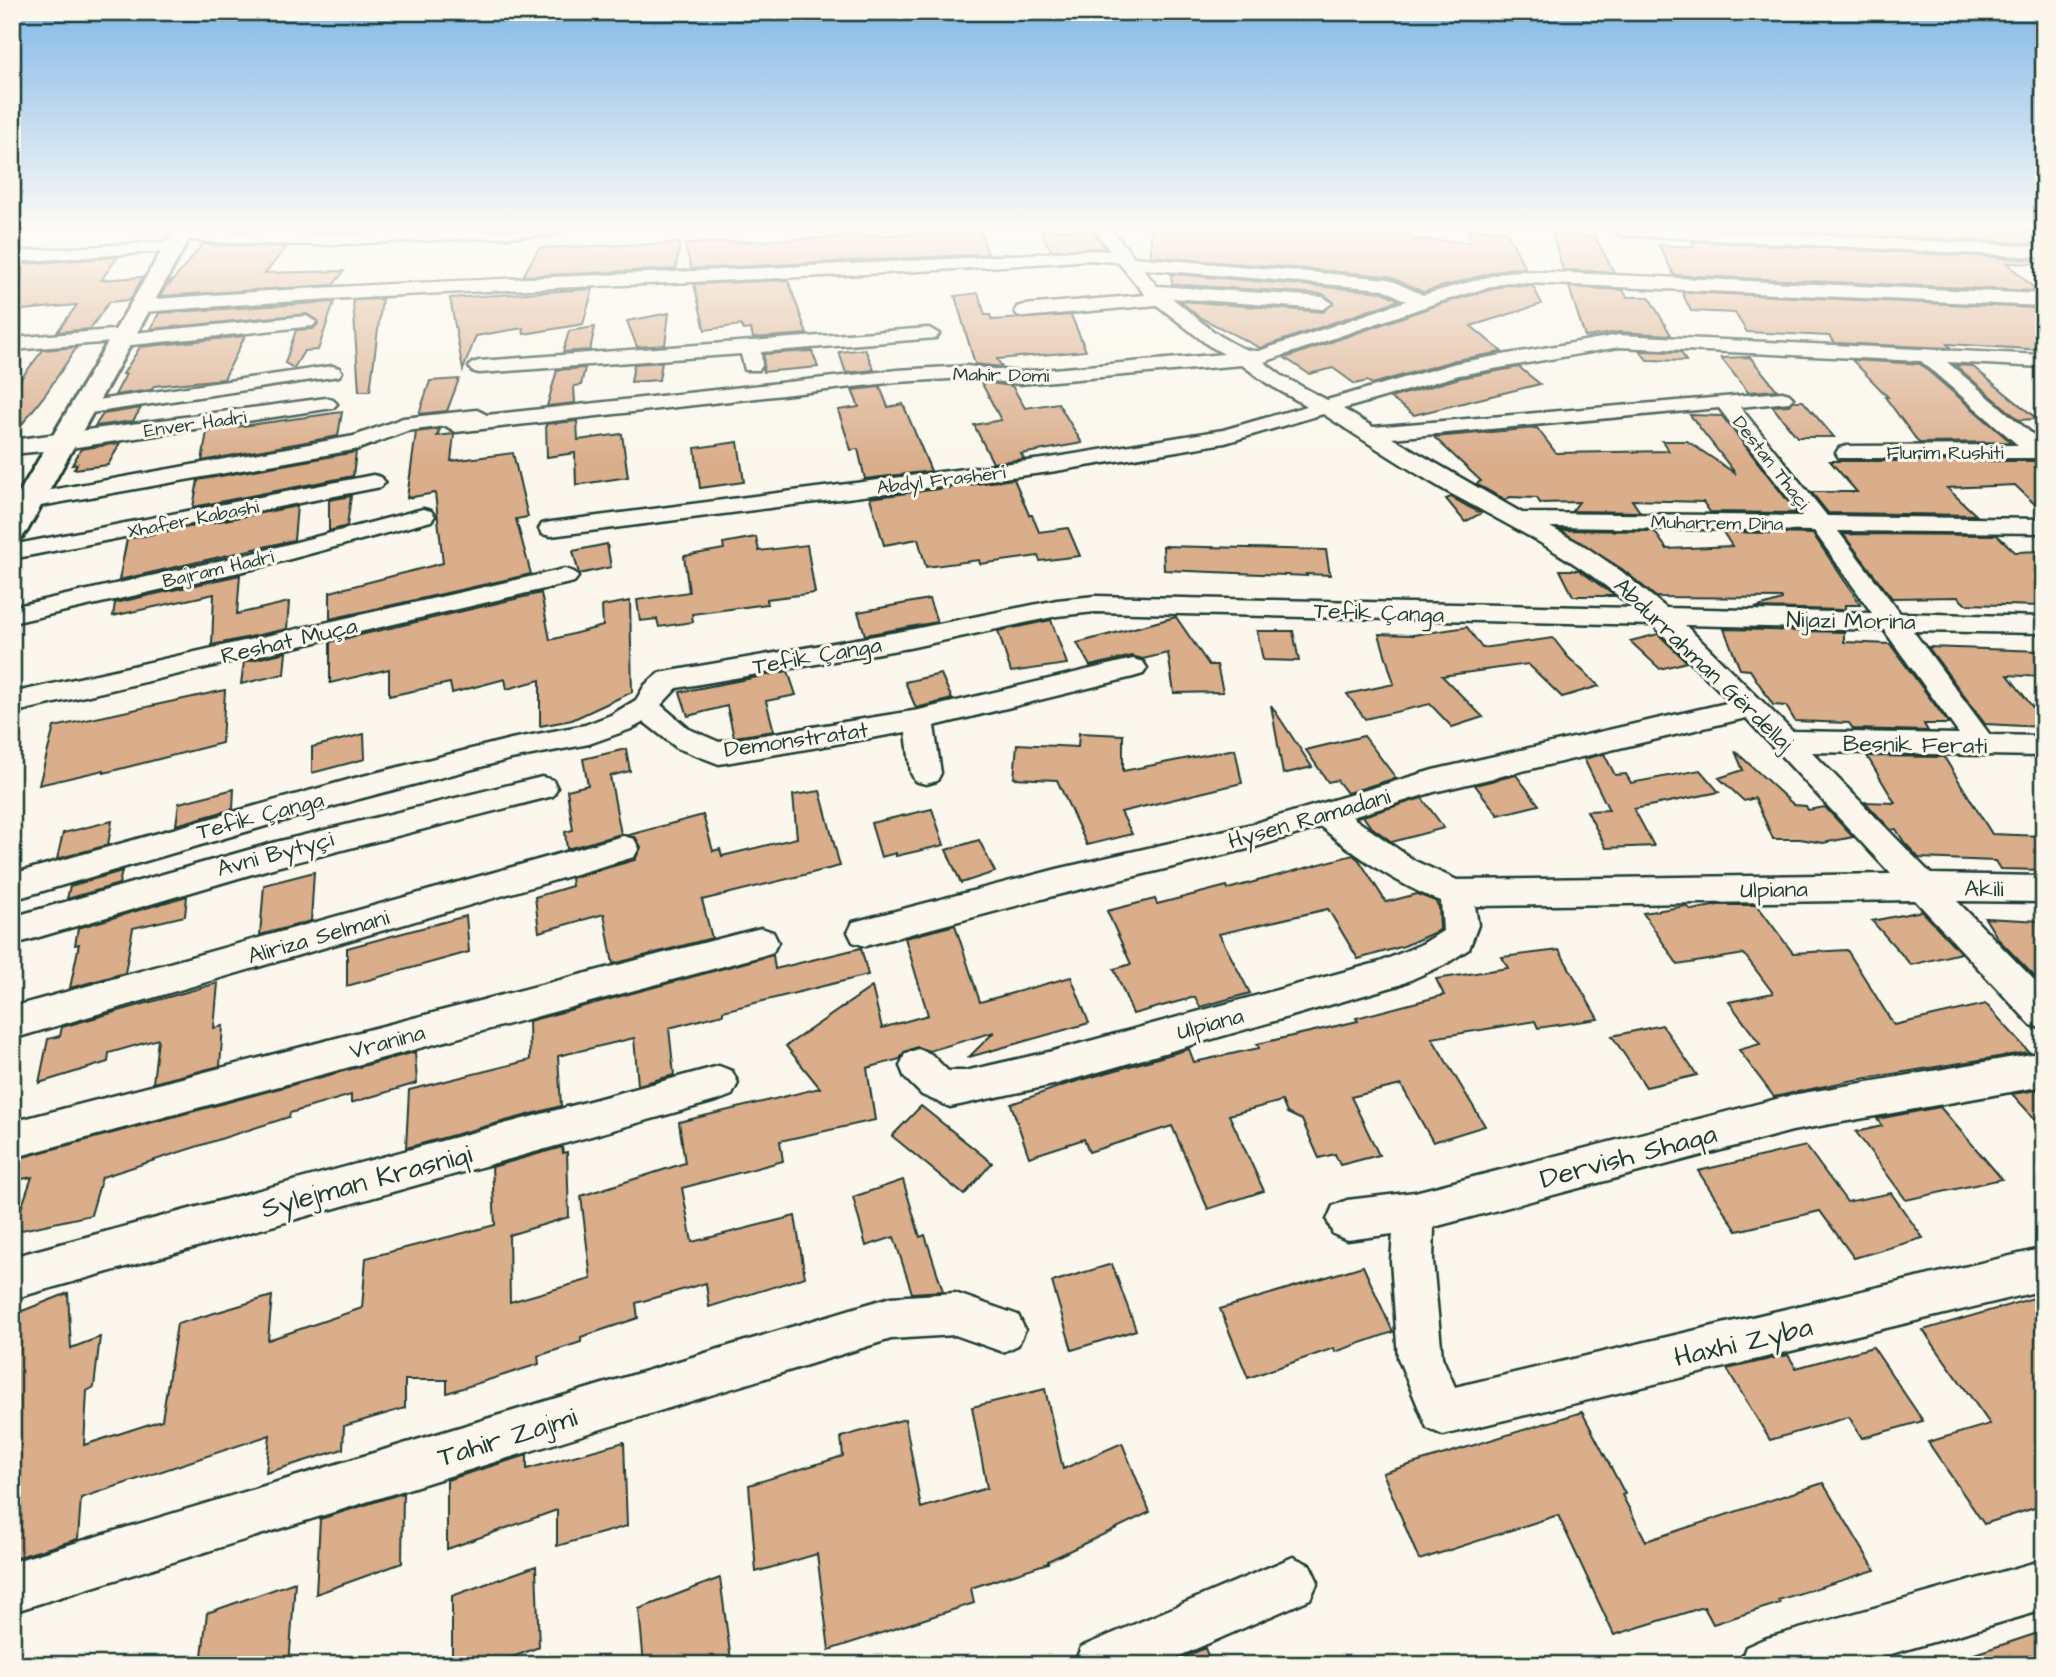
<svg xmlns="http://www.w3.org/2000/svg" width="2056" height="1677" font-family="'Architects Daughter',sans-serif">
	<rect width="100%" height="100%" fill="#fbf7ec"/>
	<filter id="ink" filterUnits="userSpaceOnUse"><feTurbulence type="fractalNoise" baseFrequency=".0143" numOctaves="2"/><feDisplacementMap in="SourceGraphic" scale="14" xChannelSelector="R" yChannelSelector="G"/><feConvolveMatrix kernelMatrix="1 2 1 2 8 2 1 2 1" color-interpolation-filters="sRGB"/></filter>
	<g filter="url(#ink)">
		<path fill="#daad8b" stroke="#1f3d34" stroke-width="2" d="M1040 230H1092L1105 248 1051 250Z
			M1151 230H1409L1413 239 1463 242H1471L1468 230H1506L1525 268 1505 269 1423 292 1388 276 1151 256Z
			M1761 230 2044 231V244Z
			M980 231 988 254 734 267 691 269 685 244Z
			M1552 233 1595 237 1614 272 1563 270Z
			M1693 241 2044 260V264L2007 263 2037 291 1674 275 1659 245 1693 247Z
			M680 243 676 269 523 276 539 248Z
			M203 244 287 247 265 273 344 271 333 285 160 296 170 280V284Z
			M118 257 101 280 143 277 130 300 109 302 90 329 57 332 77 305 12 311V265Z
			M1171 274 1383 292 1399 300 1260 348 1199 317 1180 301 1323 312 1334 302 1323 294 1172 284Z
			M788 280 807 334 753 338 751 329 743 330 741 325 705 330 694 284Z
			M1507 285 1533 286 1542 304 1471 326 1502 352 1456 360 1372 384 1367 381 1355 384 1333 368 1309 374 1285 358 1440 304Z
			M1569 287 1623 290 1627 297H1649L1671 335 1619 332 1585 337Z
			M593 289 583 324 524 334 523 328 476 336 463 370 450 298Z
			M1682 292 2033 308 2044 319V350L1947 344 1951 348 1835 343 1829 336 1747 332 1735 313 1691 311Z
			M978 293 985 315H990L992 320 1071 315 1086 351 997 359 1002 367 975 364 955 296Z
			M382 299 370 391H359L353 300Z
			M334 302 318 350 304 351 294 368 285 363 296 330 313 329 318 324 317 320 307 314 151 329 159 313Z
			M669 313 665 345 637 347 627 321Z
			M595 327 590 350 563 352 569 331Z
			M245 336 224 379 154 386 151 390 115 395 126 374H123L140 347Z
			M77 347 47 392 12 437V390L43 350Z
			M865 349 874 370 846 373 839 352Z
			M812 351 818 367 763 372 764 354Z
			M1640 351 1681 352 1686 361 1647 360Z
			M1750 357 1777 390 1748 392 1721 358Z
			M1852 360 1920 364 2011 442 1919 443 1885 397H1888Z
			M662 362 659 380 631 382 634 364Z
			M1955 365 1972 366 2037 419 2019 420Z
			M1519 367 1540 384 1414 415 1390 398 1460 378Z
			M585 368 581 385 574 386 575 403 547 406 557 370Z
			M459 379 447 411 419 414 430 381Z
			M981 382 1012 386 1025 408 1058 403 1082 443 1021 454 1024 459 993 463 974 425 1001 420Z
			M880 387 888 407 903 404 931 471 865 479 858 449 851 450 838 410 859 407 852 390Z
			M1793 401H1803L1834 437H1797L1772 406 1789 405Z
			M141 408 133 421 95 426 103 414Z
			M342 412 338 436 202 461 207 431Z
			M1690 415 1722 416 1797 513 1710 512 1703 502 1632 500 1640 512 1572 511 1579 502 1540 503 1537 498 1510 497 1505 500 1476 484 1481 481 1434 437 1537 428 1556 453 1669 451 1662 441H1687L1736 474Z
			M577 421 578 440 622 434 628 477 576 485 575 453 547 457 546 424Z
			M440 429 437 436 454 434 451 461 513 453 528 517 516 519 531 574 330 619V592L443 563 435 493 407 498 416 432Z
			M738 442 744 482 700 488 695 448Z
			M120 443 108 465 74 469 77 464 72 465 81 449Z
			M356 452 353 476 193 507 198 480Z
			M1830 461H2044V513L2015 485 1947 488 1976 515 1828 513 1811 492H1857Z
			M1014 479 1029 515H1032L1039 532 1068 528 1080 556 1040 561 1038 556 980 564 979 560 926 567 918 539 884 545 870 498Z
			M351 496 347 526 329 531V500Z
			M1451 497 1469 507 1481 513 1465 522 1446 499Z
			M297 506 294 540 119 580 127 539Z
			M1560 530 1654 531 1667 549 1732 546 1723 532 1813 534 1861 605H1845V610L1755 608 1782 600V598L1656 597 1622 569Z
			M1843 534 1997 535 2015 552 2044 551V606L1965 604 1958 597 1892 598Z
			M756 537 759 551 807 545 815 593 767 599V604L692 614 693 622 659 627 657 619 640 621 637 600 689 592 684 556 724 549 723 543Z
			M607 544 611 567 579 574 573 551Z
			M1163 546 1326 550 1330 575 1306 574 1307 576 1164 570Z
			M1560 570H1579L1615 596H1573Z
			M240 575 237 614 289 602 287 629 212 645 214 594 113 616 115 603Z
			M541 593 550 640 603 626 602 606 630 601 632 692 572 720 540 726V680L507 689 505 679 452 693 450 683 389 696V669L330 683V642Z
			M929 599 937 622 865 635 858 612Z
			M1176 617 1209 665H1217L1223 692 1174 693 1168 653 1143 659 1132 656 1090 666 1077 643Z
			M1051 620 1067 664 1011 672 998 631Z
			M1467 627 1482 648 1553 638 1568 657 1599 686 1562 697 1528 664 1442 676 1483 717 1452 727 1430 704 1365 719 1347 694 1394 684 1379 634 1413 635Z
			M1724 629 1844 632V642L1890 644 1949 724H1924L1928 731 1853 729 1849 723 1795 721 1786 706 1773 705 1750 670 1740 669Z
			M1257 631H1293L1299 661 1263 660Z
			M1658 634 1687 662 1660 669 1630 641Z
			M1928 647 2044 651V677L2008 675 2044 722V727L1985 724Z
			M286 652 284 674 241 684 244 662Z
			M788 671 796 695 766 701 774 731 734 737 727 706 688 716 680 692Z
			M941 674 952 699 916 708 905 682Z
			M225 690 222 743 104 773V770L39 785 54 727Z
			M1271 705 1312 767 1283 774Z
			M1079 733 1123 735V771L1235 749 1242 783 1121 812 1132 834 1087 845 1057 780 1014 778 1017 744 1078 747Z
			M364 734 365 759 312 773V747Z
			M1364 736 1396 778 1347 793 1337 780 1328 782 1306 750Z
			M626 749 630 771 610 776 621 834 567 849 565 832 573 830 567 790 588 785 583 759Z
			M1735 751 1794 805 1806 806 1808 810 1825 807 1853 837 1823 843 1800 839H1773L1755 798 1744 801 1719 778 1743 770Z
			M1604 754 1615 775 1626 774 1631 783 1700 770 1719 792 1634 809 1654 846 1606 848 1587 811 1609 810 1584 759Z
			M1867 756 1944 757 1992 834 2044 836V870L2000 869 1995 861 1919 858 1904 842 1896 829 1891 830 1865 802 1895 803Z
			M1516 775 1539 805 1498 815 1475 785Z
			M234 789 233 809 176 825 179 803Z
			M820 791 840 866 702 900 712 938 613 964 604 914 539 932 535 897 572 886 571 878 635 860 641 847 636 838 629 835 703 815 713 851 720 849 722 856 797 838 793 795Z
			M1422 798 1444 828 1392 842 1370 826 1363 816Z
			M932 809 944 845 896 856V853L881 857 871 823Z
			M112 821 108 845 57 859 63 833Z
			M979 840 995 872 961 883 946 850Z
			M1353 855 1359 860 1386 902 1417 894 1435 901 1439 907 1440 930 1404 946 1358 959 1328 909 1219 934 1250 993 1200 1007 1195 997 1133 1014 1114 969 1131 964 1107 911 1155 899 1157 904 1227 886 1228 889Z
			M122 871 119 884 67 899 70 886Z
			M314 872 311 921 260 935 264 885Z
			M187 896 185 916 133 928 125 973 70 988 79 944 75 945 78 928Z
			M1718 905H1757L1793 953 1847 950 1894 1025 1986 1004 2029 1052 1849 1081 1774 1097 1739 1050 1760 1044 1729 1002 1773 993 1744 954 1678 965 1643 913 1686 906 1692 910Z
			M1922 911 1961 953 1911 965 1872 921Z
			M466 916 469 952 347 986V948Z
			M1985 918 2044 921V978H2036L1998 939Z
			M955 925 980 1002 1071 977 1089 1023 969 1057 994 1032 929 1051 917 1047 904 1052 900 1059 867 1068 875 1120 780 1141 783 1161 682 1188 692 1242 795 1216 805 1277 709 1307 706 1283 636 1303 638 1318 581 1337V1342L538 1356 539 1364 447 1393V1380H405V1408L344 1426 343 1449 266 1473 270 1435 81 1498 78 1539 12 1559V1315L68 1293 71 1348 100 1337 94 1387 87 1391 84 1445 162 1420 177 1324 272 1296 268 1340 362 1308 366 1258 495 1225 492 1167 562 1147 563 1153 567 1152 569 1217 509 1235 510 1302 591 1279 581 1196 685 1163 679 1122 820 1088 786 1046 872 987 882 1028 928 1015 905 938Z
			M861 948 868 975 723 1011V1014L669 1028 674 1075 638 1085 634 1038 558 1056 561 1106 406 1148 409 1090 530 1060 529 1021 773 955 775 969Z
			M1559 950 1598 1019 1538 1028 1535 1021 1432 1038 1485 1126 1433 1142 1401 1085 1351 1097 1379 1155 1340 1165 1335 1154 1319 1158 1302 1120 1287 1113 1282 1101 1229 1115 1264 1191 1208 1209 1172 1126 1089 1152 1084 1139 1029 1157 1011 1104 1064 1085 1189 1049 1194 1062 1259 1048 1257 1044 1358 1021 1356 1018 1444 995 1436 979 1508 968 1502 957Z
			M218 983 214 1028 223 1026 220 1066 153 1083 158 1039 109 1053 108 1062 39 1083 48 1039 60 1036 62 1027Z
			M1662 1025 1697 1075 1646 1087 1612 1036Z
			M415 1052 417 1083 351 1103V1095L290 1113 289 1117 102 1177 91 1215 13 1232 32 1177 12 1181V1160Z
			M2044 1089V1129L2012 1094Z
			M921 1106 992 1163 964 1195 892 1136Z
			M1940 1107 2002 1179 1906 1200 1856 1132 1882 1126 1877 1119Z
			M1806 1146 1847 1202 1891 1193 1923 1238 1854 1258 1820 1211 1737 1231 1698 1171Z
			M903 1180 920 1237 925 1235 943 1291 912 1293 894 1237 866 1246 853 1197Z
			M1112 1264 1136 1330 1072 1350 1052 1282Z
			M1363 1266 1393 1332 1335 1352 1334 1348 1248 1378 1220 1309Z
			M2044 1295V1505L1984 1524 1928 1442 1990 1424 1923 1330Z
			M1873 1347 1923 1421 1862 1438 1849 1417 1770 1440 1727 1369 1788 1355 1796 1368Z
			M1045 1389 1063 1469 1122 1443 1150 1512 1048 1561V1563L971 1588 974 1603 829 1650 817 1554 756 1572 749 1485 843 1456 841 1437 905 1419 921 1508 987 1488 972 1407Z
			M1582 1412 1625 1494 1622 1495 1646 1541 1823 1483 1875 1570 1778 1600 1780 1603 1713 1624 1704 1607 1614 1635 1558 1515 1419 1560 1383 1473Z
			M624 1442 627 1526 557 1546V1510L447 1549V1480L527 1455V1469Z
			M403 1493 402 1563 316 1594 320 1519Z
			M536 1566 539 1647 492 1665H452V1596Z
			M720 1578 731 1660 718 1665H644L639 1609Z
			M295 1582 289 1665H201L207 1613Z
			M2044 1631V1665H1956V1660Z
			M1205 1648 1211 1665H1166Z"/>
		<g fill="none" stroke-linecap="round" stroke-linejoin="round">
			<g stroke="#1f3d34" stroke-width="5">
				<path id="minor" d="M181 230 320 234 561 230 552 235 320 245 227 243 175 239 172 235Z
					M1095 230H1112L1134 257 1388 279 1423 295 1506 272 1523 271 2044 294V306L1507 282 1439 302 1264 362 1282 376 1327 400 1456 363 1619 335 2044 355V367L1947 362 2044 444V458H1839L1836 453 1839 448 1847 446 2018 445 1921 361 1619 347 1459 375 1343 409 1373 427 1782 392 1789 394 1793 398 1789 402 1740 407 1827 516 2044 519V533L1838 531 1900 613 2044 617V633L1913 631 1990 735 2044 736V756L1812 752 1931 874 2044 876V902L1957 901 2044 990V1029L2031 1025 1915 900 1475 906 1478 925 1469 949 1446 964 1399 985 1053 1085 950 1107 922 1095 905 1078 900 1066 905 1054 918 1049 931 1054 948 1071H965L1053 1051 1380 962 1422 944 1443 931 1441 901C1396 884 1358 857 1321 827L1252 848 1057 895 865 946 853 942 848 932 853 922 1057 869 1252 824 1433 770 1731 702 1653 625 1095 612 1057 616 909 648 677 688 661 705 689 729 719 742 919 710 1133 659 1143 662 1147 668 1143 674 1133 677 934 726 941 773 937 781 926 784 915 781 911 773 906 732 719 764 677 748 644 722 631 729 589 744 511 759 355 800 12 900V874L355 778 511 739 585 725 611 715 636 700 645 685 659 673 909 630 1057 600 1095 596 1633 608C1576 558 1512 527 1446 491 1404 467 1364 440 1323 414L1225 443 1050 472 551 536 542 534 539 529 542 524 551 522 1050 458 1223 430 1307 406 1268 384 1242 365 1019 384 967 378 897 382 456 432 446 426 407 431 359 449 29 508 21 506 17 501 21 496 29 494 354 436 403 418 477 410 487 415 897 370 967 366 1019 372 1224 354 1208 345 1157 305 1024 317 1017 315 1015 311 1017 307 1024 305 1145 295 1118 262 1089 260C774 284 458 286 143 312L134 306 143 300C458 275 774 273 1089 250L1110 251ZM1143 269 1384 289 1406 301 1259 351C1233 353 1193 314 1172 298L1323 309 1332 303 1323 297 1157 286ZM1719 408 1802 516 1522 513 1392 438ZM1550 527 1814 531 1872 613 1666 608 1621 571 1586 547ZM1685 625 1884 630 1959 734 1792 731ZM1746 718 1891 874 1457 880 1415 861 1352 817 1434 792Z
					M1612 230H1715L2044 247V257L1621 235Z
					M176 241 182 242 185 246 182 250 12 262V252Z
					M306 316 316 322 313 326 122 346 113 342 12 350V338L125 329 133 333Z
					M929 328 939 334 936 338 761 352 762 366 759 370H745L741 354 479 373 472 371 469 367 472 363 479 361Z
					M332 366 339 368 342 372 339 376 84 414 76 413 73 408 76 403 84 402Z
					M326 398 333 400 337 404 333 408 64 449 12 454V440Z
					M373 475 381 477 385 482 381 487 12 559V545Z
					M423 509 431 511 435 516 431 521 257 568 12 623V607L254 553Z
					M565 569 574 572 578 577 574 582 12 713V693Z
					M542 777 553 780 557 788 553 796 276 867 12 945V917L276 842Z
					M623 836 634 839 639 848 634 857 12 1039V1007Z
					M761 928 773 932 778 942 773 952 761 956 12 1158V1122Z
					M2044 1052V1086L1792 1131 1434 1227 1433 1261 1442 1357 1455 1387 2044 1248V1290L1443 1435 1427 1428 1398 1358 1391 1261 1393 1234 1347 1240 1333 1234 1327 1220 1333 1206 1347 1200 1415 1192 1792 1095Z
					M719 1066 732 1071 738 1083 732 1095 719 1100 12 1299V1257Z
					M955 1293 1018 1315 1025 1330 1018 1345 1003 1352 955 1335 891 1339 12 1612V1562L891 1297Z
					M1293 1557 1310 1565 1318 1582 1310 1599 1159 1665H1074L1081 1647Z
					M2044 1560V1610L1853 1665H1739L1746 1647 1764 1639Z"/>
			</g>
			<g stroke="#1f3d34" stroke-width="6">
				<path id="tertiary" d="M174 230H194L27 531 22 537 12 540V505Z"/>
			</g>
			<use href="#minor" fill="#fbf7ec" fill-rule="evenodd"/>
			<use href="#tertiary" fill="#fbf7ec" fill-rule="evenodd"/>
		</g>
	</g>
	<linearGradient id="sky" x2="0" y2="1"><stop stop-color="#82b8e8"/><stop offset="0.49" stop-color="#fdfbf6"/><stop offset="1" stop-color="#fdfbf6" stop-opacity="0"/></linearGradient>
	<rect width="2056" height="465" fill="url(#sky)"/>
	<g text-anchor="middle" stroke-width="6" stroke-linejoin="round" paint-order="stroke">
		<g font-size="19" fill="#1f3d34" stroke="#fbf7ec">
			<text transform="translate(1001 374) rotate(1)" y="7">Mahir Domi</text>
			<text transform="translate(195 423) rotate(-8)" y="7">Enver Hadri</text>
			<text x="1945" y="459">Flurim Rushiti</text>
			<text transform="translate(1772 462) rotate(52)" y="7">Destan Thaçi</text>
			<text transform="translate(941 479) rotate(-7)" y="7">Abdyl Frashëri</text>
			<text transform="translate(193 518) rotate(-11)" y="7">Xhafer Kabashi</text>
			<text transform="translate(1717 522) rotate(1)" y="7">Muharrem Dina</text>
			<text transform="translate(218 568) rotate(-13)" y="7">Bajram Hadri</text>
		</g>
		<g font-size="23" fill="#1f3d34" stroke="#fbf7ec">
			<text transform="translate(1379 612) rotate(2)" y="8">Tefik Çanga</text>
			<text transform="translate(1851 620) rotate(1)" y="8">Nijazi Morina</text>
			<text transform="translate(289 640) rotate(-13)" y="8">Reshat Muça</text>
			<text transform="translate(817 655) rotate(-10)" y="8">Tefik Çanga</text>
			<text transform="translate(1704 664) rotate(44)" y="8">Abdurrahman Gërdellaj</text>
			<text transform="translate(796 739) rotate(-8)" y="8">Demonstratat</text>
			<text transform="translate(1915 744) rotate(1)" y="8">Besnik Ferati</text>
			<text transform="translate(260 815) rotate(-15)" y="8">Tefik Çanga</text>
			<text transform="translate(1309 818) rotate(-16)" y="8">Hysen Ramadani</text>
			<text transform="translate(275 853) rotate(-15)" y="8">Avni Bytyçi</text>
			<text transform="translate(1984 888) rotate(1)" y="8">Akili</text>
			<text transform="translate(1774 889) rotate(-1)" y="8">Ulpiana</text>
			<text transform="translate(318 936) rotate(-16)" y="8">Aliriza Selmani</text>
			<text transform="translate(1210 1023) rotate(-15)" y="8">Ulpiana</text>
			<text transform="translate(387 1041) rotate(-15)" y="8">Vranina</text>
		</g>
		<g font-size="28" fill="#1f3d34" stroke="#fbf7ec">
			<text transform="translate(1628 1155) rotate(-15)" y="10">Dervish Shaqa</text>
			<text transform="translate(366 1180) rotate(-15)" y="10">Sylejman Krasniqi</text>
			<text transform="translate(1743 1341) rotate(-13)" y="10">Haxhi Zyba</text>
			<text transform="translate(507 1436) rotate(-17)" y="10">Tahir Zajmi</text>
		</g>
	</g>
	<rect width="2056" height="1677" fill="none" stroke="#fbf7ec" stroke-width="42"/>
	<rect x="21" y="21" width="2014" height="1635" fill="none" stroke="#1f3d34" stroke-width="2.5" filter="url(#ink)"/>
</svg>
